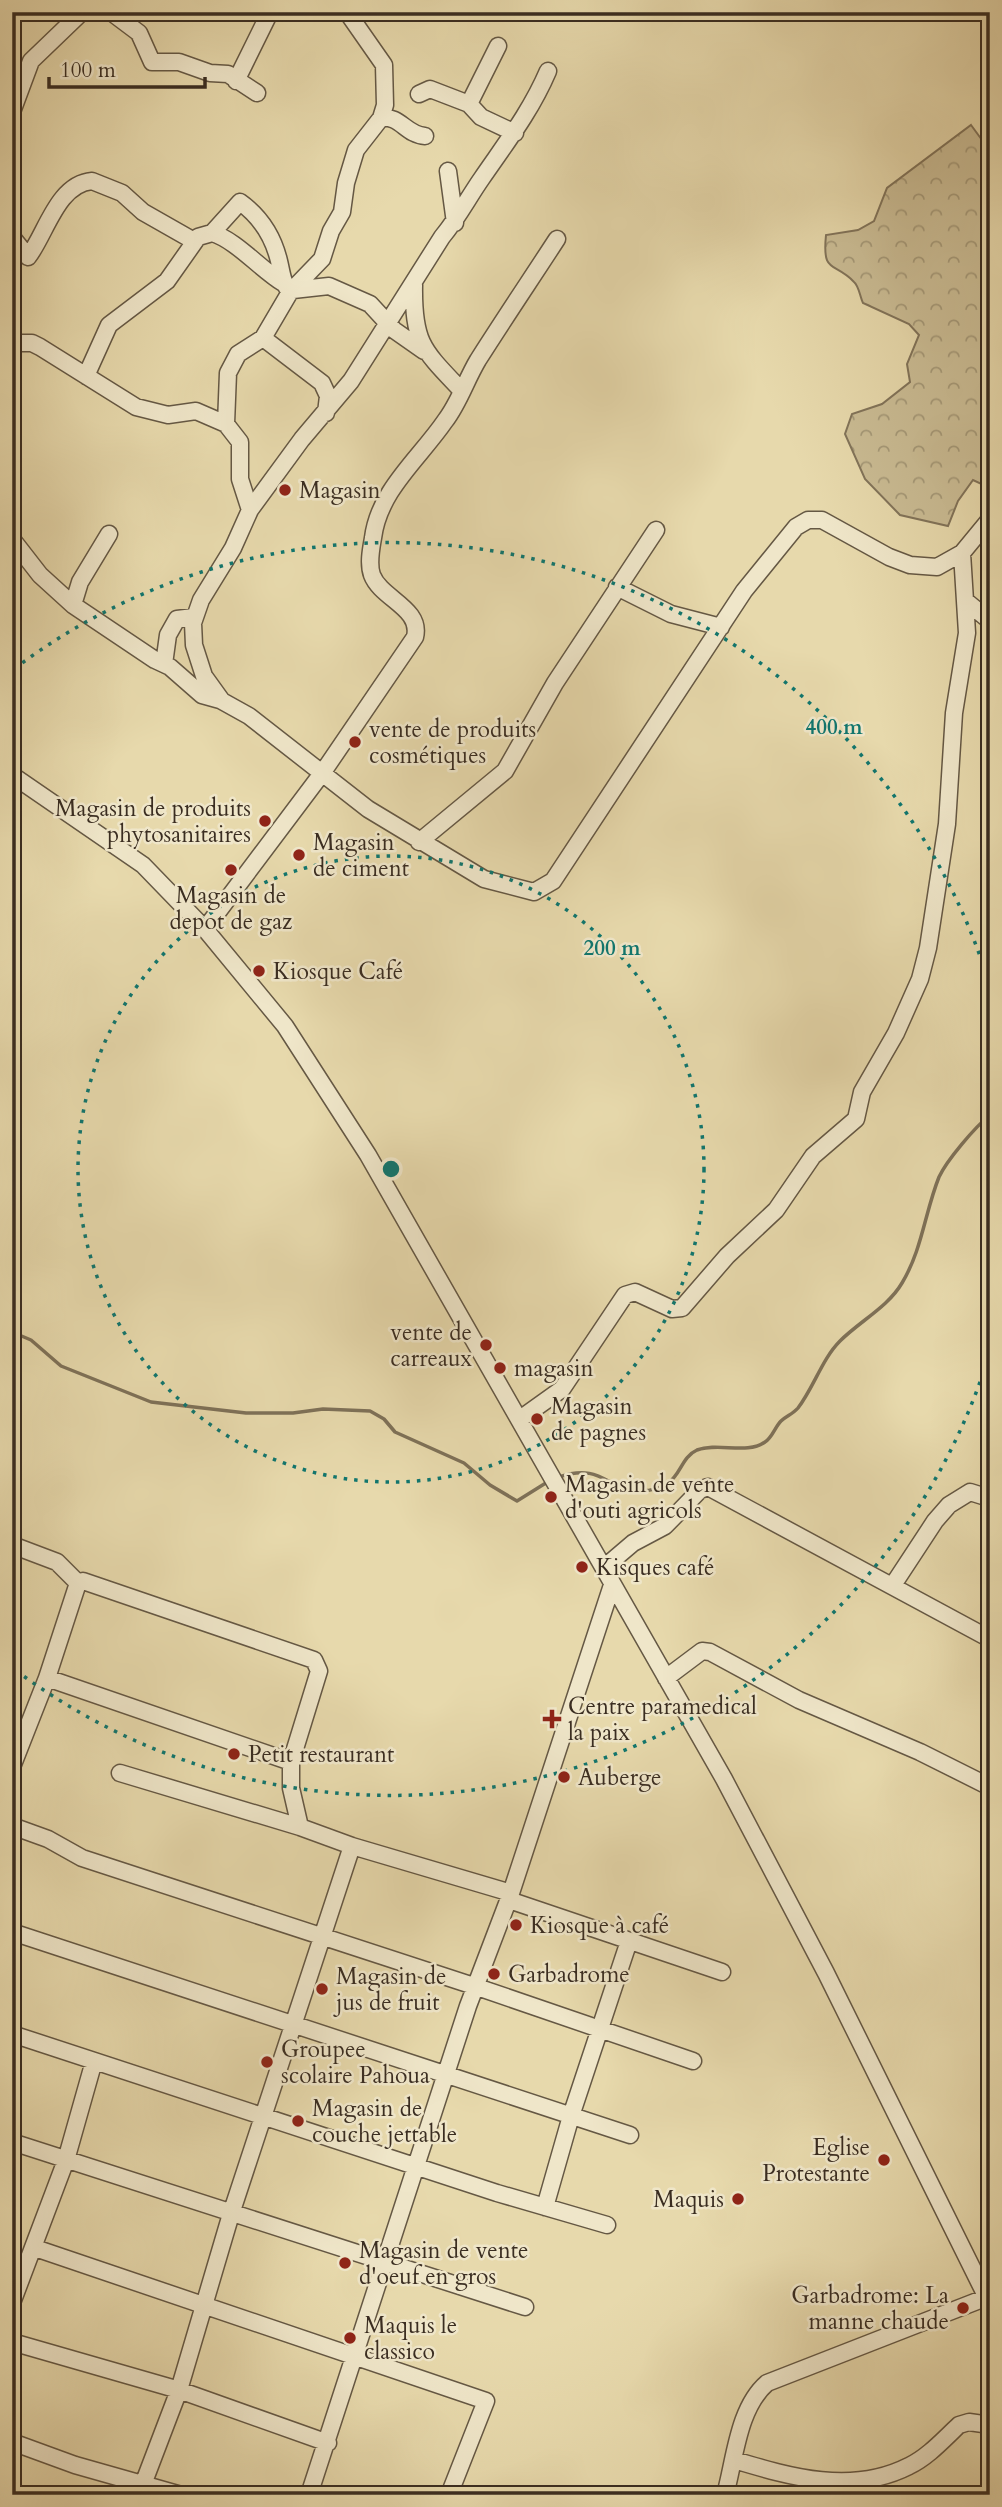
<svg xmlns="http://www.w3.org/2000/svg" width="1002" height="2507" font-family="Cardo,serif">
	<defs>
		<pattern id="forest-crowns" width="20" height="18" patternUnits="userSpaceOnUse" patternTransform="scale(1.75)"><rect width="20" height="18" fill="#cabc94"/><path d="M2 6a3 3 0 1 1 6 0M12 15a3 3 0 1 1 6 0" fill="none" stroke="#a59978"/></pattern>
	</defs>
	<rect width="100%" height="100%" fill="#e7d9ac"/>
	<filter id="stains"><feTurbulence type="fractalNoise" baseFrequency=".00286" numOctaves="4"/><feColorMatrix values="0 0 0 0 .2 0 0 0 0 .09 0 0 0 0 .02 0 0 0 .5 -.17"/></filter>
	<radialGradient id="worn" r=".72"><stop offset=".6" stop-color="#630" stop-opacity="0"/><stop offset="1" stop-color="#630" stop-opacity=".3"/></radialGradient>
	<path fill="url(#forest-crowns)" stroke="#82745a" stroke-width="2" d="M971 125 990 151V488L973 480 958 501 948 526 900 515 865 479 845 434 852 414 882 404 910 382 907 364 919 335 909 324 863 303C860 297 859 286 854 282 834 261 822 275 826 235L858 230 874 221 887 188Z"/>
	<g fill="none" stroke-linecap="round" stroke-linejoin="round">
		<path stroke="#7e7158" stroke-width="3.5" d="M12 1332 31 1340 61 1366 151 1402 246 1413H293L323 1409 370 1411 384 1419 395 1432 464 1463 490 1485 517 1501 549 1481
			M559 1477C602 1462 608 1491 640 1491 684 1490 675 1460 697 1450 718 1442 747 1455 765 1442 772 1438 775 1427 781 1421 786 1416 793 1414 798 1408 814 1387 822 1359 840 1341 860 1321 888 1307 902 1283 922 1250 925 1212 939 1177 947 1160 975 1127 990 1115"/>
		<g stroke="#655844" stroke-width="19">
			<path id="minor" d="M111 12 139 33 152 62H179L210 73 228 74 257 93
				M498 46 469 104 481 117 515 133
				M548 71C531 111 506 143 482 178 468 198 458 218 442 237L351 381 302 439 250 510 233 548 201 600 193 623 194 645 204 676 222 701 249 716 368 809 484 879 534 892 553 881 744 591 796 527 808 520H822L889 557 910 565 937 567 962 553 990 519
				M236 81 270 12
				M419 94 430 89 469 104
				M12 112 31 61 82 12
				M381 118C400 115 406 135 425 136
				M448 171 455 223
				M212 233C236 240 260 269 283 283
				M12 237 28 257C46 234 57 184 92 181L122 193 143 212 194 241
				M414 285C413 343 423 350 462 391
				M293 290 329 286 370 304 394 330 424 351
				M290 292 322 259 331 231 342 212 346 183 356 150 381 118 385 105 384 65 347 12
				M263 338 322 383 328 396 326 413
				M12 343H32L40 347 136 407 168 415 196 411 226 424 240 442V479L250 510
				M86 376 109 325 167 281 198 237 212 233 240 202C261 217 273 236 279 261 282 273 282 282 290 292L263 338 238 354 228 373 226 424
				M12 539 40 575 73 605 155 660 170 667 202 695 220 700
				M617 587 671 614 721 627
				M967 602 990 621
				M73 605 80 582 109 534
				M164 664 168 635 177 619 194 617
				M12 775 143 865 205 929 285 1026 368 1155 724 1779 826 1973 990 2304
				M419 842 505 771 555 683 656 530
				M205 929 323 772 415 637C422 608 381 599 372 575 368 564 371 549 373 538 379 490 419 459 445 421 459 403 466 380 478 360 504 319 531 279 557 239
				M520 1419 562 1389 625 1295 635 1292 672 1309 682 1308 727 1256 776 1210 813 1156 856 1119 862 1092 896 1033 920 979 928 948 947 824 954 713 967 633 962 553
				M12 1545 57 1562 78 1583 83 1581 314 1660 319 1671 291 1762
				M606 1566 633 1543 665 1526 700 1490 708 1487 990 1639
				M893 1585 935 1521 949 1505 970 1492 986 1497 990 1502
				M47 1678 78 1583
				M666 1678 702 1651 710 1652 799 1700 920 1752 990 1787
				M12 1767 47 1678 291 1762V1788L300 1827 352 1846 511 1893
				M120 1773 300 1827
				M12 1826 48 1839 82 1858 477 1987 693 2061
				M509 1900 722 1972
				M12 1932 630 2135
				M12 2034 497 2193 607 2225
				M12 2142 525 2307
				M545 2207 571 2116 629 1941
				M35 2248 486 2401 449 2495
				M12 2303 66 2160 94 2061
				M12 2342 179 2390 328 2443
				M12 2442 75 2465 181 2495
				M734 2460C791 2477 852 2495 909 2466 928 2457 944 2439 959 2425L969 2422 990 2425
				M139 2495 179 2390 231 2214 352 1846
				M309 2495 468 2006 511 1893 612 1585
				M725 2495C735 2459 738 2408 767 2383L985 2298"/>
		</g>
		<use href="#minor" stroke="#efe6c9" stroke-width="16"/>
	</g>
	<g fill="none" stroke="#0f766e" stroke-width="3.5" stroke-dasharray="3.5 7">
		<circle cx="391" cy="1169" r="313"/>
		<path d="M990 1352A626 626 0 0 1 14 1669M14 669A626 626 0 0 1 990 986"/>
	</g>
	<g fill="#8f2418" stroke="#efe6c9" stroke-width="2.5">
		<circle cx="285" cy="490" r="7"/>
		<circle cx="355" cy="742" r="7"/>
		<circle cx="265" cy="821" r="7"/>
		<circle cx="299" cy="855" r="7"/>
		<circle cx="231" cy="870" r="7"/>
		<circle cx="259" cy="971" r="7"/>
		<circle cx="486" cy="1345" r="7"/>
		<circle cx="500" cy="1368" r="7"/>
		<circle cx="537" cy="1419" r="7"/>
		<circle cx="551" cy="1497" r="7"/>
		<circle cx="582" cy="1567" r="7"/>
		<path d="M548.5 1708.5h7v7h7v7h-7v7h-7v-7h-7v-7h7z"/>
		<circle cx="234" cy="1754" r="7"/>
		<circle cx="564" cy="1777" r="7"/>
		<circle cx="516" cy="1925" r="7"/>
		<circle cx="494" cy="1974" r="7"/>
		<circle cx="322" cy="1989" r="7"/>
		<circle cx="267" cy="2062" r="7"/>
		<circle cx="298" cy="2121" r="7"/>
		<circle cx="884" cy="2160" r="7"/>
		<circle cx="738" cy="2199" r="7"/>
		<circle cx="345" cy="2263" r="7"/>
		<circle cx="963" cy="2308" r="7"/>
		<circle cx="350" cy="2338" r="7"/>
	</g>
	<g text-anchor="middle" stroke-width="5" stroke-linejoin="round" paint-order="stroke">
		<g font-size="23" fill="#3a2d21" stroke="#efe6c9" text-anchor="start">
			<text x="299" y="498">Magasin</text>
			<text x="369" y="737">vente de produits<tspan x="369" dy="26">cosmétiques</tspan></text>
			<text x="251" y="816" text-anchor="end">Magasin de produits<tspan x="251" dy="26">phytosanitaires</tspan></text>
			<text x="313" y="850">Magasin<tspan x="313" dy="26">de ciment</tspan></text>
			<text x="231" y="903" text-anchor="middle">Magasin de<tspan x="231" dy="26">depot de gaz</tspan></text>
			<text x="273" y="979">Kiosque Café</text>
			<text x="472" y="1340" text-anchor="end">vente de<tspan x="472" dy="26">carreaux</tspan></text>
			<text x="514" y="1376">magasin</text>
			<text x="551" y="1414">Magasin<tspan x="551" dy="26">de pagnes</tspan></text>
			<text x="565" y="1492">Magasin de vente<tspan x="565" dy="26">d'outi agricols</tspan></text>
			<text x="596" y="1575">Kisques café</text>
			<text x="568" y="1714">Centre paramedical<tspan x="568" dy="26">la paix</tspan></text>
			<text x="248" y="1762">Petit restaurant</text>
			<text x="578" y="1785">Auberge</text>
			<text x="530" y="1933">Kiosque à café</text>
			<text x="508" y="1982">Garbadrome</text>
			<text x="336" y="1984">Magasin de<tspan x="336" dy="26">jus de fruit</tspan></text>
			<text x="281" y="2057">Groupee<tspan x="281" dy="26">scolaire Pahoua</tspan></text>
			<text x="312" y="2116">Magasin de<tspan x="312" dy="26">couche jettable</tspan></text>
			<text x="870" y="2155" text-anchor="end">Eglise<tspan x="870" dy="26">Protestante</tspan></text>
			<text x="724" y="2207" text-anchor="end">Maquis</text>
			<text x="359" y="2258">Magasin de vente<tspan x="359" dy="26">d'oeuf en gros</tspan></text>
			<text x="949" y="2303" text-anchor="end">Garbadrome: La<tspan x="949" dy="26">manne chaude</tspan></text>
			<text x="364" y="2333">Maquis le<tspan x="364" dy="26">classico</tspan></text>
		</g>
	</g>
	<circle cx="391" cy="1169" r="10" fill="#0f766e" stroke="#efe6c9" stroke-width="3.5"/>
	<g font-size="21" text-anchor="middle" font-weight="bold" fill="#0f766e" stroke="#efe6c9" stroke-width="5" stroke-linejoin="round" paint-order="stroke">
		<text x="834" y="734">400 m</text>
		<text x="612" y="955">200 m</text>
	</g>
	<rect width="1002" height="2507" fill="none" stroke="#e7d9ac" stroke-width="42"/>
	<rect x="14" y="14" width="974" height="2479" fill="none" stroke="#3a2d21" stroke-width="3.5"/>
	<rect x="21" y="21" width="960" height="2465" fill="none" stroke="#3a2d21" stroke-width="2"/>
	<path d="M49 77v10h156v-10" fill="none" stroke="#3a2d21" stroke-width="3.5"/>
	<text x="60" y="77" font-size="21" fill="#3a2d21" stroke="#efe6c9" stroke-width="5" paint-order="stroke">100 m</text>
	<rect width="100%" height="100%" filter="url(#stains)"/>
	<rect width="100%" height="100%" fill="url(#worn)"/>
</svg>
